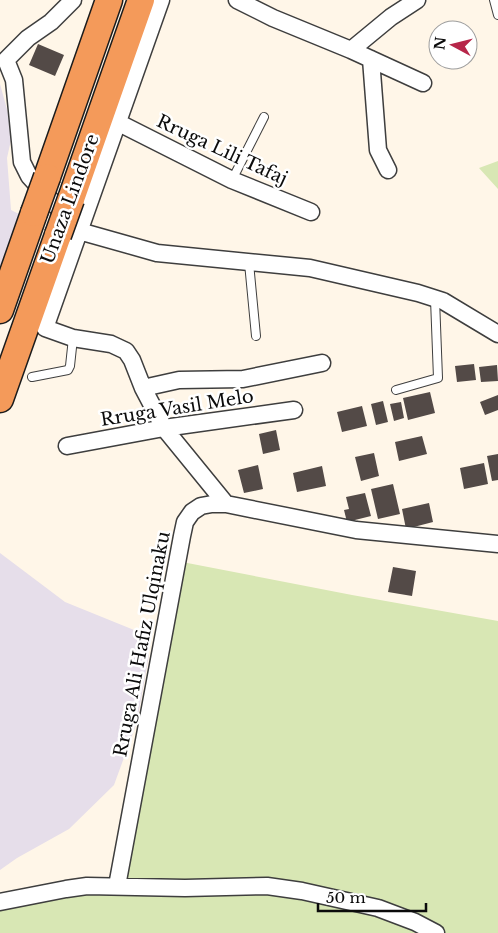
<svg xmlns="http://www.w3.org/2000/svg" width="498" height="933" font-family="'Libre Baskerville',serif">
	<rect width="100%" height="100%" fill="#fff6e8"/>
	<path fill="#e6deea" d="M0 84 13 131 7 158 11 210 21 215 0 275Z
		M0 553 65 602 139 632 149 655 137 722 114 785 69 829 17 858 0 870Z"/>
	<path fill="#d8e7b4" d="M498 161V189L479 168Z
		M177 561 352 595 498 621V933H0V902L117 886Z"/>
	<path fill="#534a47" d="M38 44 64 55 55 76 29 65Z
		M474 364 476 380 457 382 455 366Z
		M497 365 498 381 481 382 479 367Z
		M430 392 435 413 408 420 403 398Z
		M498 395V410L485 415 480 402Z
		M383 401 388 422 376 425 371 404Z
		M401 402 404 418 394 421 390 404Z
		M362 406 367 426 342 432 337 412Z
		M276 430 280 450 263 454 259 434Z
		M422 436 427 454 399 461 395 442Z
		M374 453 379 476 361 481 355 457Z
		M498 454V480L492 481 487 456Z
		M484 463 488 484 464 489 460 468Z
		M258 465 263 489 244 493 238 470Z
		M322 466 326 486 297 492 293 473Z
		M393 484 400 514 378 519 371 489Z
		M365 493 371 516 347 522 344 510 349 509 346 497Z
		M429 503 433 522 406 529 402 509Z
		M393 567 416 571 412 596 388 592Z"/>
	<g fill="none" stroke-linecap="round" stroke-linejoin="round">
		<g stroke="#3e3e3e" stroke-width="10">
			<path id="service" d="M494 0 498 15
				M232 180 264 117
				M249 263 256 336
				M32 377 68 370 70 366 73 338
				M396 390 438 378 435 299"/>
		</g>
		<g stroke="#3e3e3e" stroke-width="19">
			<path id="minor" d="M161 0 45 328 73 338 111 344 126 351 132 360 143 388 164 428 226 504
				M237 0 273 18 351 50 423 83
				M351 50 391 17 417 0
				M371 59 378 150 388 170
				M6 60 14 80 22 162 29 176 79 231 157 253 310 268 418 293 443 301 498 334
				M6 60 28 38 51 22 73 0
				M117 122 232 180 311 212
				M143 388 179 380 243 379 322 363
				M67 446 164 428 294 410
				M117 886 182 536 185 522 192 512 201 506 212 504H226L356 530 498 544
				M0 902 66 889 87 886 185 888 267 886 302 891 378 908 415 922 436 933"/>
		</g>
		<g stroke="#1c1c1c" stroke-width="29">
			<path id="trunk" d="M47 177 109 0
				M71 199 141 0
				M0 310 34 213
				M0 399 58 235"/>
		</g>
		<use href="#service" stroke="#fff" stroke-width="8"/>
		<use href="#minor" stroke="#fff" stroke-width="16"/>
		<use href="#trunk" stroke="#f49a5a" stroke-width="26"/>
		<g stroke="#1c1c1c" stroke-width="29" stroke-linecap="butt">
			<path id="trunk-bridge" d="M34 213 47 177
				M58 235 71 199"/>
		</g>
		<use href="#trunk-bridge" stroke="#f49a5a" stroke-width="26"/>
	</g>
	<g text-anchor="middle" stroke-width="5" stroke-linejoin="round" paint-order="stroke">
		<g font-size="18" fill="#0b0b0b" stroke="#fff">
			<text transform="translate(222 150) rotate(25)" y="6">Rruga Lili Tafaj</text>
			<text transform="translate(70 199) rotate(-70)" y="6">Unaza Lindore</text>
			<text transform="translate(177 408) rotate(-9)" y="6">Rruga Vasil Melo</text>
			<text transform="translate(142 644) rotate(-79)" y="6">Rruga Ali Hafiz Ulqinaku</text>
		</g>
	</g>
	<g transform="translate(453 45) rotate(277)"><circle r="24" fill="#ffffff" stroke="#9d9d9d"/>
	<path d="M0-4L9 19L0 12L-9 19Z" fill="#b72649"/>
	<text y="-8" font-size="14" font-weight="bold" text-anchor="middle" fill="#0b0b0b">N</text>
	</g>
	<path d="M318 903v8h108v-8" fill="none" stroke="#0b0b0b" stroke-width="2.5"/>
	<text x="326" y="903" font-size="15" fill="#0b0b0b" stroke="#ffffff" stroke-width="4" paint-order="stroke">50 m</text>
</svg>
